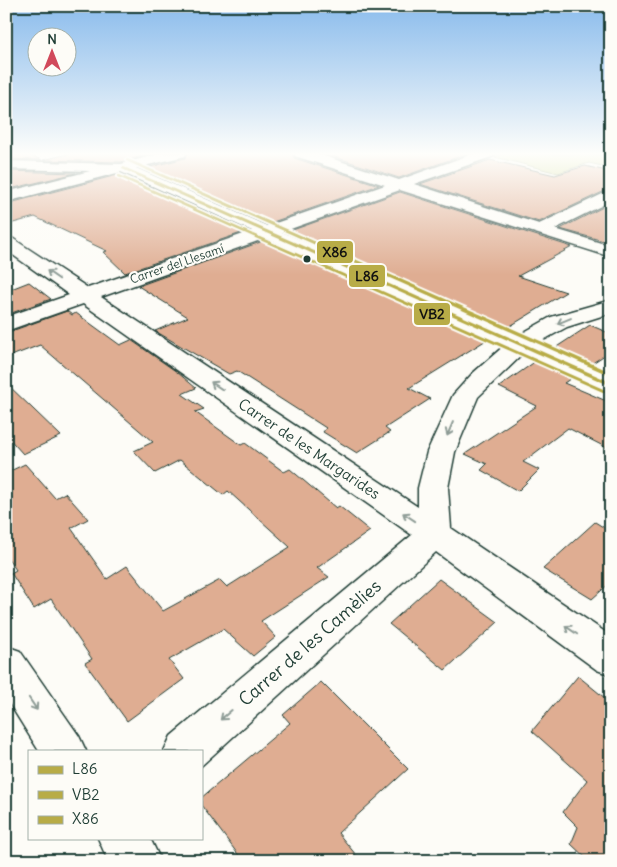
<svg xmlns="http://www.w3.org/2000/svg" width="617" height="867" font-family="Delius,sans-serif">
	<rect width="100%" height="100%" fill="#fdfcf7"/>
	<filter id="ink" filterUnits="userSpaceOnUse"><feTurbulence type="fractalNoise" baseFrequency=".02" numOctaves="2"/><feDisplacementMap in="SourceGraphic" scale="10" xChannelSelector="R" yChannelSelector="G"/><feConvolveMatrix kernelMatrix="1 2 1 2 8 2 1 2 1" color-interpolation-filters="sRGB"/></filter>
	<g filter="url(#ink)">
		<path fill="#cbd689" stroke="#758a5e" d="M504 153 611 155V168L589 163 558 173 495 157Z"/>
		<path fill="#dfad92" stroke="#1f3d34" d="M6 153H25L42 160 6 159Z
			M72 153H153L121 162 43 160Z
			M188 153H292L294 158 379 185 267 224 142 169 185 158Z
			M323 153H463L466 154 399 178Z
			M490 160 555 175 585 166 611 172V188L539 222 420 184Z
			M6 171 76 173 6 190Z
			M121 174 247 231 125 273 103 252 107 251 35 217 6 225V204Z
			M400 192 572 247 518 276 566 292 507 328 287 232Z
			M611 203V243L560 229Z
			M266 240 488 339 409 388 430 399 385 428 390 432 357 453 323 432 326 428 237 371 229 374 155 331 188 317 138 286Z
			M29 282 51 299 6 315V291Z
			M67 311 72 315 76 313 120 345 131 340 177 372 196 388 182 394 204 409 195 412 241 445 245 443 284 472 290 469 336 508 339 506 370 531 317 568 329 577 261 621 276 637 253 656 223 629 169 660 184 679 127 721 85 663 92 659 51 599 34 609 11 573 16 570 6 555V473L25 464 55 498 65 493 88 519 71 528 107 579 127 566 163 611 220 580 227 587 290 547 228 491 223 495 180 460 155 473 134 451 153 442 40 345 6 358V333Z
			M590 325 611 334V351L591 364 555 348Z
			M536 361 573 377 564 383 611 403V450L568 428 523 462 539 470 518 491 481 470 487 464 465 454 537 406 499 387Z
			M6 383 61 436 23 454 6 435Z
			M595 522 611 532V582L592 599 543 569Z
			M439 579 498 622 445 670 389 624Z
			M578 676 611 703V861H589L571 844 578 827 563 812 587 780 532 731Z
			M321 682 408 769 338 833 361 861H243L201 805V798L290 723 283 715Z"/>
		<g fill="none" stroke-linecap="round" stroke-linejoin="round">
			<g stroke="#1f3d34" stroke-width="3">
				<path id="street" d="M162 153H186L185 156 136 168 267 226 385 185 295 156 294 153H315L399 180 475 153H495L494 156 414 184 539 224 611 190V201L555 229 611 246V257L400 190 282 232 519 335 551 317 611 300V313L567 327 538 343 611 375V391L523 354 478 397 455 452 448 488 451 528 611 636V675L597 670 436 552 201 766V751H164L171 736 412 535 83 304 6 331V317L69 295 6 250V237L12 238 88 288 252 231 121 172 6 202V192L90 171 6 169V161L121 164ZM266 238 505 345 472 374 453 395 427 452 418 488V507L101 297Z
					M6 646 20 651 79 736 86 751H39L6 698Z
					M98 838H150L161 861H108Z"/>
			</g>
			<use href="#street" fill="#fdfcf7" fill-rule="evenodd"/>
			<g stroke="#fdfcf7" stroke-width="4">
				<path id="bus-1" d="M122 167H124L611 382V386L122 169Z"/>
			</g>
			<g stroke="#fdfcf7" stroke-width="4">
				<path id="bus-2" d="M118 175H120L610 392 609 393H605L118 177Z"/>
			</g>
			<g stroke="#fdfcf7" stroke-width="4">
				<path id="bus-3" d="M126 159H128L611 372V376L126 161Z"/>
			</g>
			<use href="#bus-1" fill="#b8ac47" fill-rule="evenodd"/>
			<use href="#bus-2" fill="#b8ac47" fill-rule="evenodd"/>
			<use href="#bus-3" fill="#b8ac47" fill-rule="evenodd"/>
		</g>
		<defs><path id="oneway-shaft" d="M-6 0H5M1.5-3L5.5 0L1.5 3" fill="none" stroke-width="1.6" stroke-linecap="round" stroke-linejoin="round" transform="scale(1.25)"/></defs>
		<g stroke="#8e9c96">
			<use href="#oneway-shaft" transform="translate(53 275) rotate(-145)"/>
			<use href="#oneway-shaft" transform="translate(564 321) rotate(157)"/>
			<use href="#oneway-shaft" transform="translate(217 386) rotate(-146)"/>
			<use href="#oneway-shaft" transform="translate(450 429) rotate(113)"/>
			<use href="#oneway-shaft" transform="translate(409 517) rotate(-146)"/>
			<use href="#oneway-shaft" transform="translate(571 630) rotate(-145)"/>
			<use href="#oneway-shaft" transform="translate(33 704) rotate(56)"/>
			<use href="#oneway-shaft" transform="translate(226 715) rotate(139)"/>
		</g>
	</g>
	<linearGradient id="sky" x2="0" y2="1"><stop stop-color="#89bbec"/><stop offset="0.56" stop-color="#fefefb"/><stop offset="1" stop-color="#fefefb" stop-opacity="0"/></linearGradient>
	<rect width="617" height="275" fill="url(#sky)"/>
	<circle fill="#1f3d34" stroke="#fdfcf7" stroke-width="2" cx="307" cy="259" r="4.5"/>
	<g text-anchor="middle" stroke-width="4.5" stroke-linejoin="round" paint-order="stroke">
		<g font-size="12" fill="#1f3d34" stroke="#fdfcf7">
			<text transform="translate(177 264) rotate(-19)" y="4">Carrer del Llesamí</text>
		</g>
		<g font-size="15" fill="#1f3d34" stroke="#fdfcf7">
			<text transform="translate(309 449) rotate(34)" y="5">Carrer de les Margarides</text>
		</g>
		<g font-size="18" fill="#1f3d34" stroke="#fdfcf7">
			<text transform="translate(310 643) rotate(-41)" y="6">Carrer de les Camèlies</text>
		</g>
	</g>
	<g stroke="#fdfcf7" stroke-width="2">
		<rect x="316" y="240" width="38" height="24" rx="5" fill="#b8ac47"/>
		<rect x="348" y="264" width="38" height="24" rx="5" fill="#b8ac47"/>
		<rect x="413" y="302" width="38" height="24" rx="5" fill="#b8ac47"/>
	</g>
	<g font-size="14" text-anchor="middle" font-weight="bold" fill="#111">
		<text x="335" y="257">X86</text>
		<text x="367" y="281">L86</text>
		<text x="432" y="319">VB2</text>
	</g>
	<rect width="617" height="867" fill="none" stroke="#fdfcf7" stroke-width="25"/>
	<rect x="12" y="12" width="592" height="842" fill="none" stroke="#1f3d34" stroke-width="2" filter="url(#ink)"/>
	<rect x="28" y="750" width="175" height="90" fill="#fdfcf7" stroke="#a4b0a9"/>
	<rect x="38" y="766" width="25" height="8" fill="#b8ac47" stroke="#a4b0a9"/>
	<text x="72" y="774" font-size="15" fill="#1f3d34">L86</text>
	<rect x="38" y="791" width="25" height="8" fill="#b8ac47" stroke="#a4b0a9"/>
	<text x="72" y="800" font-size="15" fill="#1f3d34">VB2</text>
	<rect x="38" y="816" width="25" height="8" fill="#b8ac47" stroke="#a4b0a9"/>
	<text x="72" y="824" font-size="15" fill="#1f3d34">X86</text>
	<g transform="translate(52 52)"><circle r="24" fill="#fdfcf7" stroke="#a4b0a9"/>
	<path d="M0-4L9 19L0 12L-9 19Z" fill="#d1495b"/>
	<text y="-8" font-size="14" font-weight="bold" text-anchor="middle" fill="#1f3d34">N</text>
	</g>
</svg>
